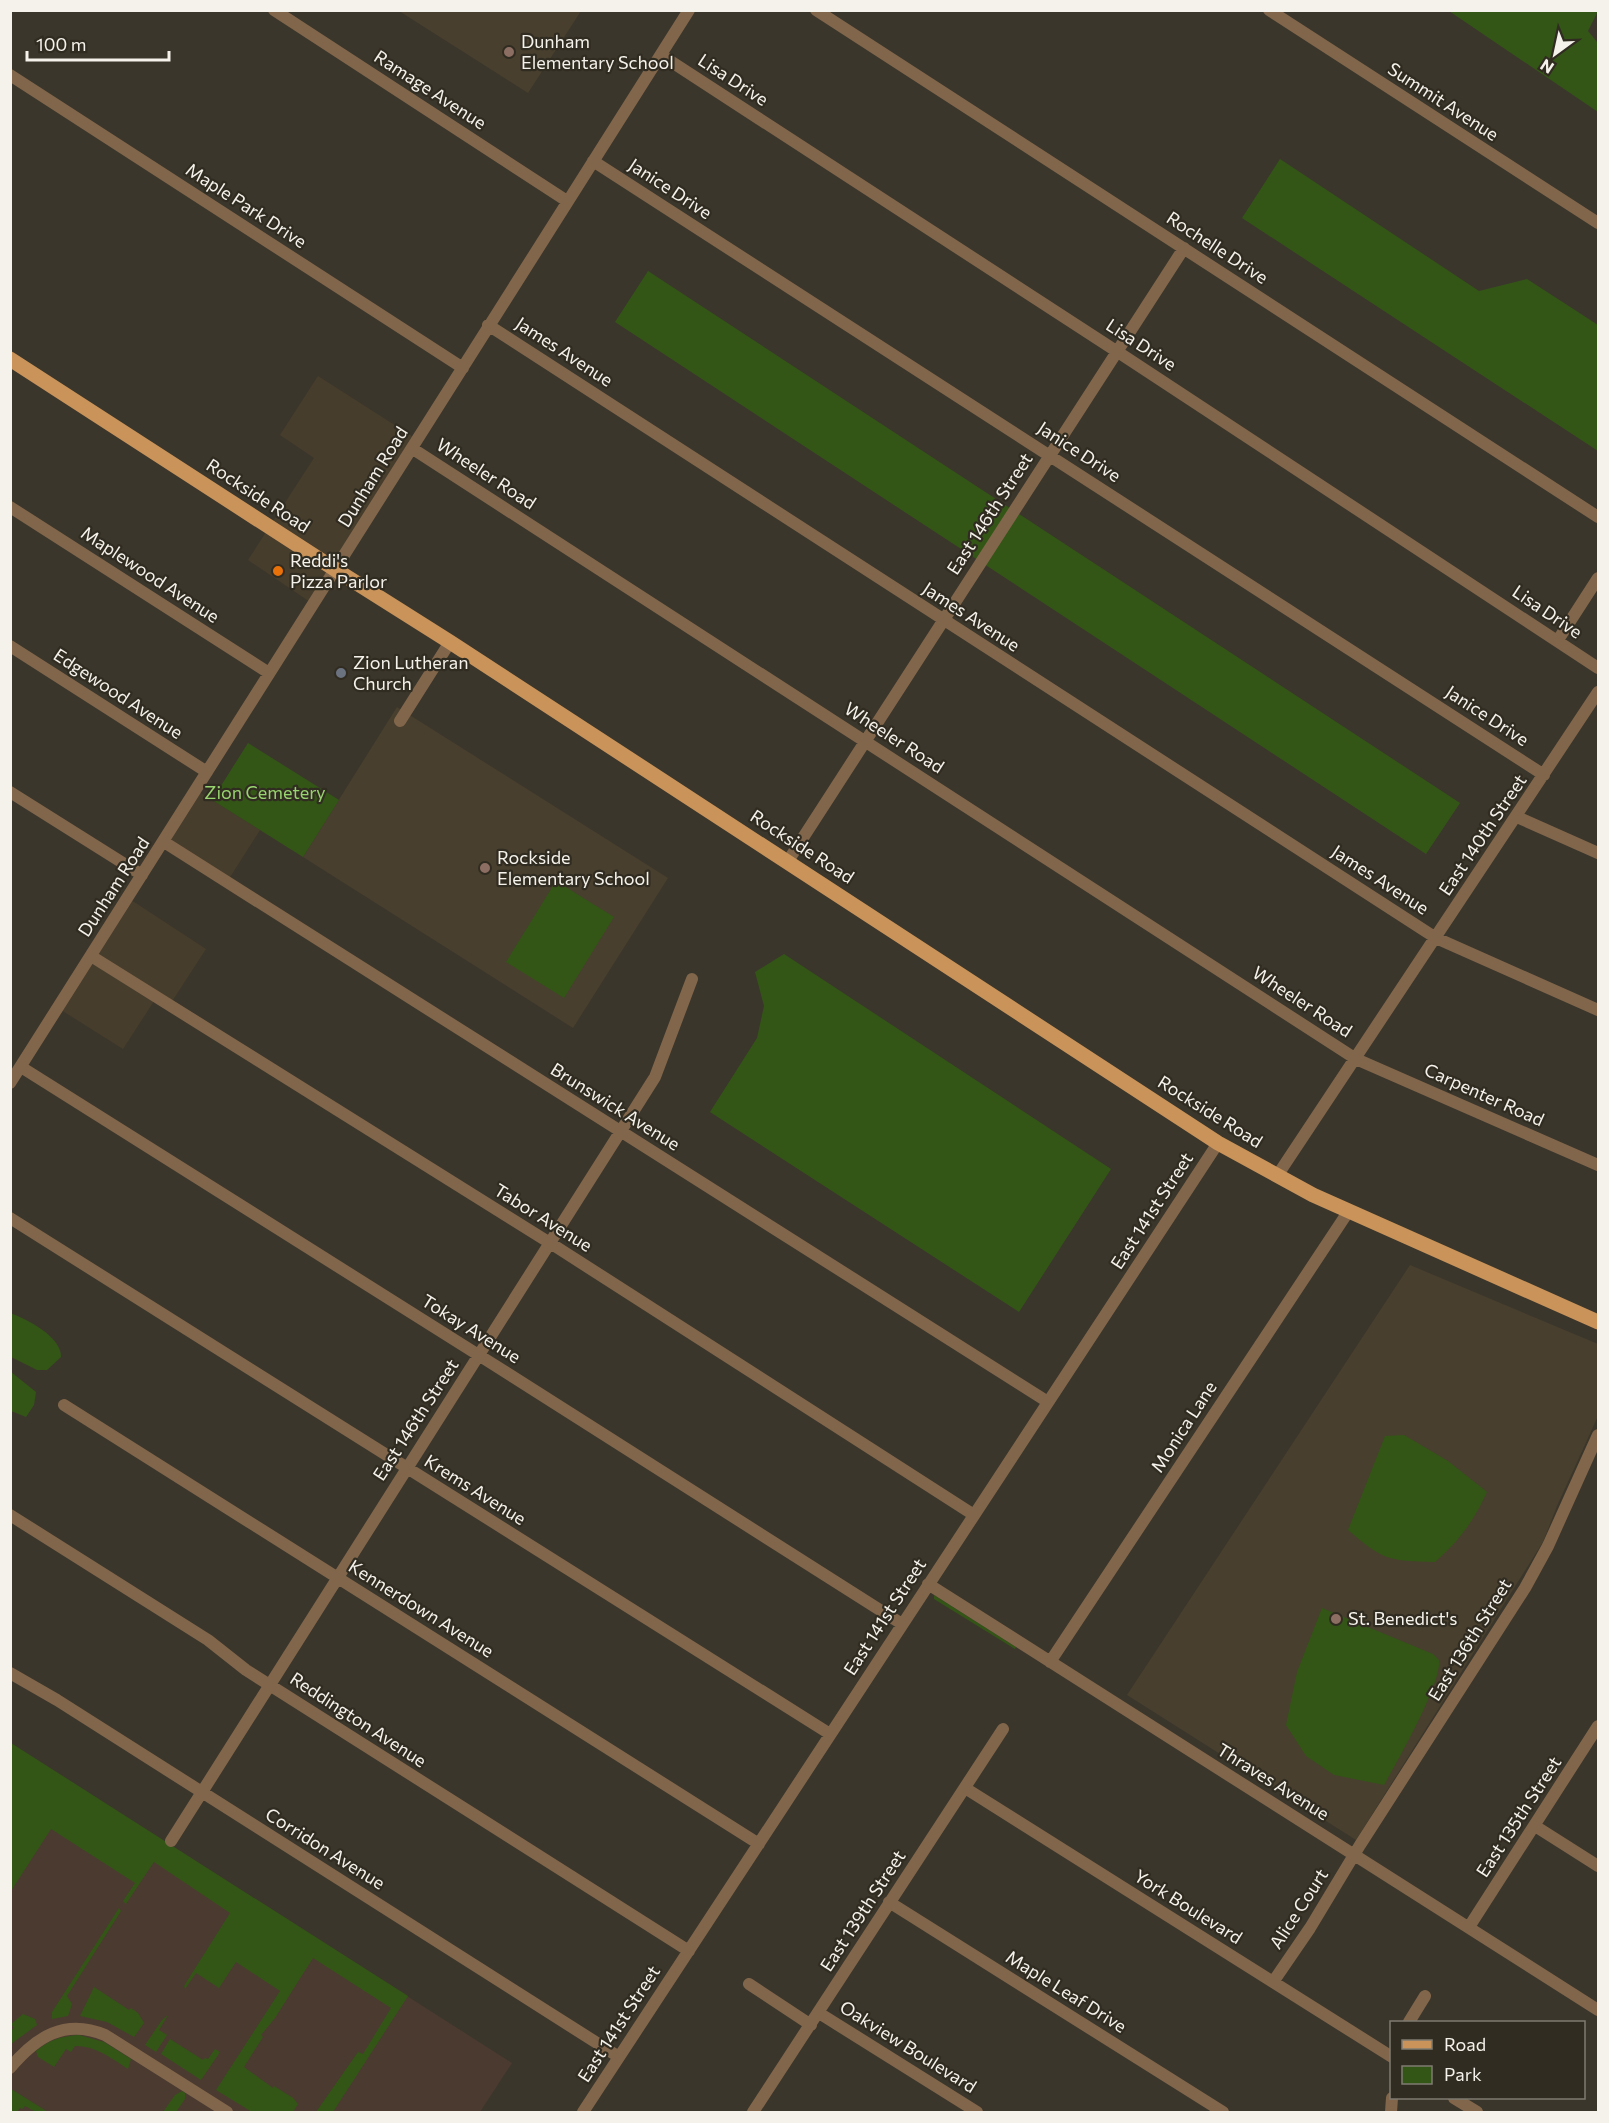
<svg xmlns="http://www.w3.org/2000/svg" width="1609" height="2123" font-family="Commissioner,sans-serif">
	<rect width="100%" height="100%" fill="#3b362b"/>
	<path fill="#473d2c" d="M318 376 418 440 316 606 248 560 314 458 280 435Z
		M196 790 260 830 227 882 164 842Z
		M128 898 206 949 169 1006 156 998 123 1049 58 1008Z"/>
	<path fill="#4b3a30" d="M10 1743 512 2063 480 2112H11Z"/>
	<path fill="#483f2e" d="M399 11H581L528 93Z
		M397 707 668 878 573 1028 303 857Z
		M1410 1265 1598 1344V1416L1557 1506 1543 1542 1356 1840 1127 1695Z"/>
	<path fill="#335617" d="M1449 11H1598L1588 31 1598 43V112Z
		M1280 159 1479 291 1527 279 1598 325V451L1242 218Z
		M648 271 1460 803 1426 854 615 322Z
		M248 743 339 800 303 857 212 800Z
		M556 881 614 917 564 998 506 962Z
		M784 954 1111 1169 1019 1312 710 1112 757 1038 764 1006 755 972Z
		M10 1313C27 1319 62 1337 61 1357L47 1370H37L11 1357Z
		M11 1372 36 1392 34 1405 26 1417 11 1411Z
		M1404 1435 1448 1461 1487 1492C1473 1522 1460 1540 1435 1562 1388 1561 1383 1560 1348 1530L1385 1436Z
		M934 1595 1016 1647 1015 1649 934 1599Z
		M1322 1608 1433 1654 1439 1660C1442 1683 1397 1762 1384 1785L1334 1775 1306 1756 1286 1725 1297 1672Z
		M11 1743 408 1996 333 2112H316L358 2052 363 2054 391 2008 313 1958 275 2018 261 2035 263 2037 244 2067 273 2088 274 2086 293 2098 298 2104 293 2112H252L216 2090 280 1991 236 1962 219 1988 196 1973 185 1989 184 1986 230 1913 154 1862 126 1904 123 1901 135 1883 51 1829 11 1891Z
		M119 1908 121 1911 67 1996 72 2004 68 2016 52 2019V2012Z
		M94 1987 129 2010 131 2008 138 2013 144 2023 134 2037 107 2022 80 2016Z
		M23 2014 35 2019 37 2025 11 2044V2030L14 2028 11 2024Z
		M168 2015 159 2030 167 2035 156 2052 145 2045 162 2020Z
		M79 2035 104 2042 131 2059 128 2069C111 2058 96 2046 75 2046L71 2052 66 2049 54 2067 38 2057 36 2051C49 2040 62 2036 79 2035Z
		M170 2039 203 2060 205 2058 208 2059 215 2049 220 2052 201 2080 161 2054Z
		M11 2089 48 2112H36L25 2106 23 2109 20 2108 17 2112H11Z
		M182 2091 185 2093V2099L176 2112H163L175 2095Z"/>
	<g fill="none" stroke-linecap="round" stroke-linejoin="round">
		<path stroke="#81664b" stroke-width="12" d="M274 10 567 201
			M816 10 1598 517
			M1269 10 1598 223
			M661 55 1127 358 1598 668
			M10 75 463 368
			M593 161 1544 775
			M488 325 1436 938 1598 1010
			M413 449 1356 1059 1598 1165
			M10 507 269 673
			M1558 640 1598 578
			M10 646 207 772
			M400 721 450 642
			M10 792 142 875
			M1517 817 1598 853
			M164 842 1048 1402
			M788 861 1184 248
			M91 956 558 1248 974 1515
			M21 1067 488 1361 902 1624
			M10 1083 689 10
			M1277 1176 1598 692
			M10 1218 830 1734
			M64 1405 759 1844
			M10 1515 208 1640 246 1670 689 1951
			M928 1584 1598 2010
			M1050 1662 1348 1212
			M10 1673 57 1700 619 2057
			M965 1788 1392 2057
			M1535 1826 1598 1866
			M171 1841 655 1077 692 979
			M889 1902 1223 2112
			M1469 1927 1598 1726
			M1273 1982 1310 1928 1360 1845 1525 1588 1548 1546 1598 1435
			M749 1984 811 2025
			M819 2013 977 2112
			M1409 2022 1425 1996
			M10 2068C36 2037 65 2018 105 2035L227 2112
			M1454 2098 1477 2112
			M583 2112 1218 1143
			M753 2112 1003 1729
			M1391 2112 1392 2098"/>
		<path stroke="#c99359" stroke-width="15" d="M10 359 336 570 450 642 1218 1143 1313 1195 1598 1322"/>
	</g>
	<g fill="#8d6e63" stroke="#312c21" stroke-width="2">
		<circle cx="509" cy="52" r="6"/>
		<circle cx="485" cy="868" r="6"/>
		<circle cx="1336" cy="1619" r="6"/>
	</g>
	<circle fill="#e8710a" stroke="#312c21" stroke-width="2" cx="278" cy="571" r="6"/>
	<circle fill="#6b7280" stroke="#312c21" stroke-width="2" cx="341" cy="673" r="6"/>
	<g text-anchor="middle" stroke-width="4.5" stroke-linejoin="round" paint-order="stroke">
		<g font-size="18" fill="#f5f2eb" stroke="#312c21" text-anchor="start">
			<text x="521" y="48">Dunham<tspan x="521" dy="21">Elementary School</tspan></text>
			<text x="290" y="567">Reddi's<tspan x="290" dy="21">Pizza Parlor</tspan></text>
			<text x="353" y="669">Zion Lutheran<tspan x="353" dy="21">Church</tspan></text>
			<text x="497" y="864">Rockside<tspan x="497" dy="21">Elementary School</tspan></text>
			<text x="1348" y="1625">St. Benedict's</text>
		</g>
		<g font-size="18" fill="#f5f2eb" stroke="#312c21">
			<text transform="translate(733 80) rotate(33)" y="6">Lisa Drive</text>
			<text transform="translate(430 90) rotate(33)" y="6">Ramage Avenue</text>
			<text transform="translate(1443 102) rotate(33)" y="6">Summit Avenue</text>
			<text transform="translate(670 189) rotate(33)" y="6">Janice Drive</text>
			<text transform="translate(246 206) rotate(33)" y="6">Maple Park Drive</text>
			<text transform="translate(1217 248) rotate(33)" y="6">Rochelle Drive</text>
			<text transform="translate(1141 345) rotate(33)" y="6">Lisa Drive</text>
			<text transform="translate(564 352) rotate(33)" y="6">James Avenue</text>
			<text transform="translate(1079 452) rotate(33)" y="6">Janice Drive</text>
			<text transform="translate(486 474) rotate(33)" y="6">Wheeler Road</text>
			<text transform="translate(373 477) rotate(-58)" y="6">Dunham Road</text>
			<text transform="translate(258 496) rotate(33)" y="6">Rockside Road</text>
			<text transform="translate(990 514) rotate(-57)" y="6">East 146th Street</text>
			<text transform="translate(150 575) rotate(33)" y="6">Maplewood Avenue</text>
			<text transform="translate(1547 612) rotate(34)" y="6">Lisa Drive</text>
			<text transform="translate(971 617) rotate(33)" y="6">James Avenue</text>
			<text transform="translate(118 694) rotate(33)" y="6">Edgewood Avenue</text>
			<text transform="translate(1487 716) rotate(33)" y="6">Janice Drive</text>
			<text transform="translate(894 738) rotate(33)" y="6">Wheeler Road</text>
			<text transform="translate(1483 835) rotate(-56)" y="6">East 140th Street</text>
			<text transform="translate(802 847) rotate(33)" y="6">Rockside Road</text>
			<text transform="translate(1380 880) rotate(33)" y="6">James Avenue</text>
			<text transform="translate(114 887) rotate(-57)" y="6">Dunham Road</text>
			<text transform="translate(1302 1002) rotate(33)" y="6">Wheeler Road</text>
			<text transform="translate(1484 1095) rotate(24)" y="6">Carpenter Road</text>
			<text transform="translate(615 1107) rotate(32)" y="6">Brunswick Avenue</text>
			<text transform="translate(1210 1112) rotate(32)" y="6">Rockside Road</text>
			<text transform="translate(1152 1211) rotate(-57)" y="6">East 141st Street</text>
			<text transform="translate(543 1218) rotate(32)" y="6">Tabor Avenue</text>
			<text transform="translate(471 1329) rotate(32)" y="6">Tokay Avenue</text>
			<text transform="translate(416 1420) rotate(-57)" y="6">East 146th Street</text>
			<text transform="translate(1184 1427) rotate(-57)" y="6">Monica Lane</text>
			<text transform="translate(475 1490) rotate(32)" y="6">Krems Avenue</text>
			<text transform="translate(421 1609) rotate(32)" y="6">Kennerdown Avenue</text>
			<text transform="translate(885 1617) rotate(-57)" y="6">East 141st Street</text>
			<text transform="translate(1470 1640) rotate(-58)" y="6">East 136th Street</text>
			<text transform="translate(358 1720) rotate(33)" y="6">Reddington Avenue</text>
			<text transform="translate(1273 1782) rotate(32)" y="6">Thraves Avenue</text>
			<text transform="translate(1519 1817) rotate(-57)" y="6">East 135th Street</text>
			<text transform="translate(325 1849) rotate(32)" y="6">Corridon Avenue</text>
			<text transform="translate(1188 1907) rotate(32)" y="6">York Boulevard</text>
			<text transform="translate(1299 1909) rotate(-57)" y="6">Alice Court</text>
			<text transform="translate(863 1911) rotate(-57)" y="6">East 139th Street</text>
			<text transform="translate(1066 1992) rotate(32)" y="6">Maple Leaf Drive</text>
			<text transform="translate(619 2024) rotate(-57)" y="6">East 141st Street</text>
			<text transform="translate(908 2047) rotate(32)" y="6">Oakview Boulevard</text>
		</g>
		<g font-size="18" fill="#97d36e" stroke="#312c21">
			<text x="265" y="799">Zion Cemetery</text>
		</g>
	</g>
	<rect width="1609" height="2123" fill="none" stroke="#f5f2eb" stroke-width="24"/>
	<rect x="1390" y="2021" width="195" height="78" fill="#312c21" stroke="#7f7b72" stroke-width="1.5"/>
	<rect x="1402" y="2040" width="30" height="9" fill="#c99359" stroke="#7f7b72" stroke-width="1.5"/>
	<text x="1444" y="2051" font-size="18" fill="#f5f2eb">Road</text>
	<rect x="1402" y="2066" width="30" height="18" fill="#335617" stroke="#7f7b72" stroke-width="1.5"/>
	<text x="1444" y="2081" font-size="18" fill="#f5f2eb">Park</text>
	<g transform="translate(1555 54) rotate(213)" stroke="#312c21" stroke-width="4.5" paint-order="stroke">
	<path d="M0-4.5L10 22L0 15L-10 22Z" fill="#f5f2eb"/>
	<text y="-9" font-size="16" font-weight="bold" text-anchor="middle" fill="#f5f2eb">N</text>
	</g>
	<path d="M27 51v9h142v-9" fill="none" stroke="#f5f2eb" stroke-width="3"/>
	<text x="36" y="51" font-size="18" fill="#f5f2eb" stroke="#312c21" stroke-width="4.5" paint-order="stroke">100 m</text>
</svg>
